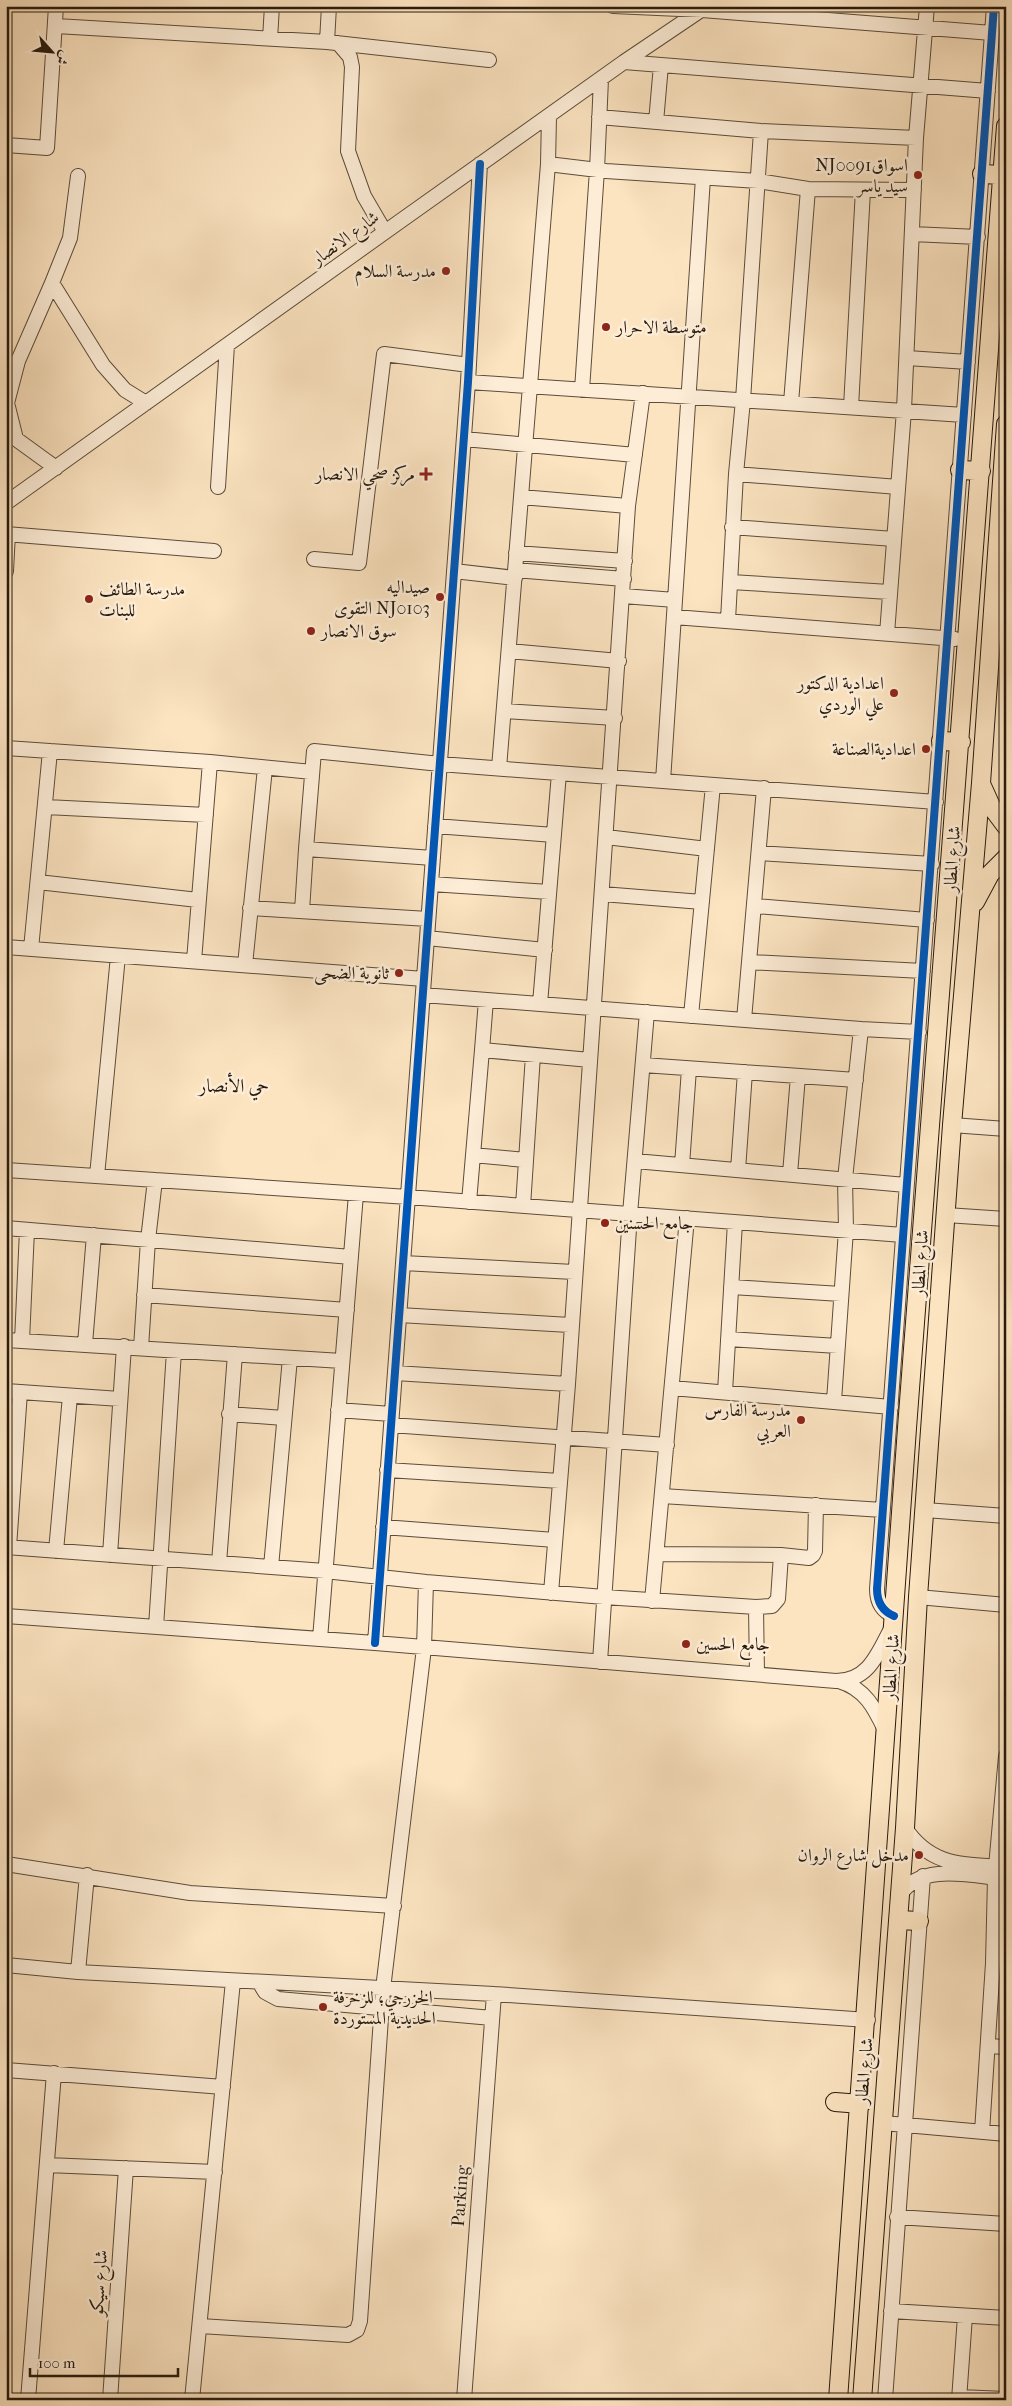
<svg xmlns="http://www.w3.org/2000/svg" width="1012" height="2406" font-family="'IM FELL French Canon',Amiri,serif">
	<rect width="100%" height="100%" fill="#fce4c1"/>
	<filter id="stains"><feTurbulence type="fractalNoise" baseFrequency=".004" numOctaves="4"/><feColorMatrix values="0 0 0 0 .2 0 0 0 0 .09 0 0 0 0 .02 0 0 0 .5 -.17"/></filter>
	<radialGradient id="worn" r=".72"><stop offset=".6" stop-color="#630" stop-opacity="0"/><stop offset="1" stop-color="#630" stop-opacity=".3"/></radialGradient>
	<g fill="none" stroke-linecap="round" stroke-linejoin="round">
		<g stroke="#5c4c3a" stroke-width="16">
			<path id="minor" d="M613 6 702 10 992 33
				M56 26 327 42 489 60
				M270 39 272 6
				M327 42 329 6
				M338 43 350 57 352 67 348 151 364 196 385 232
				M624 62 988 91
				M599 117 761 131 916 138
				M656 122 661 65
				M6 145 47 148 56 6
				M548 164 606 171 758 181 808 189 914 190
				M78 176 70 238 52 283 103 365 125 390 146 403
				M912 234 978 237
				M52 283 18 361 7 403 16 439 56 468
				M907 358 968 362
				M468 382 964 415
				M582 390 597 170 601 79
				M791 403 808 189
				M851 407 863 190
				M464 439 635 455
				M736 474 898 487
				M218 487 227 345
				M521 497 628 506
				M6 503 399 222 624 62 707 6
				M732 527 894 539
				M6 534 214 551
				M516 553 625 561
				M314 559 359 563 384 354 469 365
				M515 570 624 579
				M6 571 8 533
				M454 571 515 578
				M731 582 889 592
				M623 596 675 600
				M674 617 955 639
				M728 620 736 474 743 400 761 131
				M887 634 904 410 916 138 927 6
				M509 651 619 661
				M504 711 615 718
				M6 748 210 762 312 772
				M499 768 548 164 549 116
				M663 781 703 178
				M46 807 206 815
				M435 826 554 835
				M606 837 707 849
				M306 849 314 751 440 764 936 802
				M759 853 932 864
				M38 882 198 900
				M431 884 549 892
				M602 894 702 902
				M755 906 927 920
				M250 908 428 919
				M302 911 306 849 433 858
				M427 938 545 950
				M6 947 424 979
				M31 949 50 751
				M194 961 210 762
				M750 962 923 971
				M245 965 265 768
				M423 995 861 1029 919 1032
				M486 1000 482 1050 590 1060
				M540 1004 559 773
				M691 1016 713 785
				M744 1020 764 788
				M643 1065 856 1080
				M952 1125 1006 1129
				M473 1155 525 1160
				M635 1161 906 1185
				M682 1165 689 1069
				M6 1170 408 1197 903 1235
				M738 1170 745 1072
				M790 1174 798 1076
				M97 1176 118 956
				M469 1202 482 1050
				M523 1206 533 1055
				M946 1215 1006 1219
				M6 1228 351 1257
				M403 1263 574 1272
				M731 1287 841 1294
				M144 1295 347 1310
				M399 1315 570 1325
				M728 1339 838 1346
				M6 1340 342 1361
				M22 1341 27 1230
				M85 1344 94 1235
				M141 1348 148 1240 155 1180
				M395 1373 568 1384
				M672 1388 891 1407
				M6 1391 120 1399
				M725 1392 735 1222
				M834 1401 846 1230 845 1179 861 1029
				M338 1410 391 1414
				M229 1414 284 1418
				M391 1425 667 1445
				M387 1470 560 1481
				M662 1496 883 1510
				M925 1510 1006 1516
				M383 1527 555 1540
				M6 1547 325 1571 426 1582 604 1597 756 1607 772 1606 778 1599 781 1555
				M9 1547 20 1392
				M56 1551 70 1396
				M657 1554 781 1555 809 1558 813 1555 815 1551 816 1505
				M110 1555 124 1346
				M219 1563 235 1354
				M271 1567 290 1358
				M551 1593 568 1384 628 506 643 393
				M918 1597 1006 1605
				M652 1601 687 1218
				M756 1607 757 1674
				M6 1616 375 1643 836 1681C869 1681 878 1653 892 1627
				M894 1616C882 1611 877 1601 877 1589L994 6
				M156 1627 174 1351
				M320 1639 356 1194
				M375 1643 468 382 480 164
				M600 1662 630 1214 647 1012
				M839 1681C866 1689 875 1709 886 1732
				M905 1828C931 1867 963 1864 1005 1867
				M6 1864 190 1893 394 1906
				M900 1895C921 1862 972 1876 1006 1879
				M6 1965 78 1972 494 1994 868 2020
				M78 1972 87 1875
				M259 1982 265 1992 278 1999 492 2018
				M988 2046 1006 2047
				M6 2070 223 2087
				M883 2123 1006 2134
				M982 2132 993 1963 995 1878 1006 1756
				M47 2165 215 2172
				M897 2217 1006 2224
				M891 2311 1006 2318
				M200 2326 348 2335 357 2330 360 2321 383 1989 424 1648 426 1582
				M959 2397 1006 2399
				M28 2400 54 2073
				M110 2400 126 2168
				M192 2400 233 1981
				M464 2400 494 1994
				M885 2400 923 1876
				M959 2400 965 2316"/>
		</g>
		<g stroke="#271a0d" stroke-width="20">
			<path id="major" d="M982 174 1002 175
				M960 470 981 471
				M941 741 961 742
				M982 786 991 806 1006 826
				M975 902 990 874 1006 858
				M898 1920 919 1921
				M835 2102 861 2104
				M838 2400C863 2076 885 1752 907 1428 938 994 975 560 1006 126
				M862 2400 905 1828 918 1597 952 1125 981 783 1006 424"/>
		</g>
		<use href="#minor" stroke="#fdedd7" stroke-width="14"/>
		<use href="#major" stroke="#fce4c1" stroke-width="18"/>
		<g stroke="#fdedd7" stroke-width="11">
			<path id="cycleway" d="M894 1616C882 1611 877 1601 877 1589L994 6
				M375 1643 468 382 480 164"/>
		</g>
		<use href="#cycleway" stroke="#0057b8" stroke-width="8"/>
	</g>
	<g fill="#8f2418" stroke="#fdedd7" stroke-width="2">
		<circle cx="918" cy="175" r="5"/>
		<circle cx="446" cy="271" r="5"/>
		<circle cx="606" cy="327" r="5"/>
		<path d="M423.5 466.5h5v5h5v5h-5v5h-5v-5h-5v-5h5z"/>
		<circle cx="440" cy="597" r="5"/>
		<circle cx="89" cy="599" r="5"/>
		<circle cx="311" cy="631" r="5"/>
		<circle cx="894" cy="693" r="5"/>
		<circle cx="926" cy="749" r="5"/>
		<circle cx="399" cy="973" r="5"/>
		<circle cx="605" cy="1223" r="5"/>
		<circle cx="801" cy="1420" r="5"/>
		<circle cx="686" cy="1644" r="5"/>
		<circle cx="919" cy="1855" r="5"/>
		<circle cx="323" cy="2007" r="5"/>
	</g>
	<g text-anchor="middle" stroke-width="5" stroke-linejoin="round" paint-order="stroke">
		<g font-size="18" fill="#271a0d" stroke="#fdedd7" text-anchor="end">
			<text x="908" y="171">NJ0091اسواق<tspan x="908" dy="21">سيد ياسر</tspan></text>
			<text x="436" y="277">مدرسة السلام</text>
			<text x="616" y="333" text-anchor="start">متوسطة الاحرار</text>
			<text x="415" y="480">مركز صحي الانصار</text>
			<text x="430" y="593">صيداليه<tspan x="430" dy="21">التقوى NJ0103</tspan></text>
			<text x="99" y="595" text-anchor="start">مدرسة الطائف<tspan x="99" dy="21">للبنات</tspan></text>
			<text x="321" y="637" text-anchor="start">سوق الانصار</text>
			<text x="884" y="689">اعدادية الدكتور<tspan x="884" dy="21">علي الوردي</tspan></text>
			<text x="916" y="755">اعداديةالصناعة</text>
			<text x="389" y="979">ثانوية الضحى</text>
			<text x="615" y="1229" text-anchor="start">جامع الحسنين</text>
			<text x="791" y="1416">مدرسة الفارس<tspan x="791" dy="21">العربي</tspan></text>
			<text x="696" y="1650" text-anchor="start">جامع الحسين</text>
			<text x="909" y="1861">مدخل شارع الروان</text>
			<text x="333" y="2003" text-anchor="start">الخزرجي؛ للزخرفة<tspan x="333" dy="21">الحديدية المستوردة</tspan></text>
		</g>
		<g font-size="18" fill="#271a0d" stroke="#fdedd7">
			<text transform="translate(345 238) rotate(-36)" y="6">شارع الانصار</text>
			<text transform="translate(952 859) rotate(-86)" y="6">شارع المطار</text>
			<text transform="translate(920 1263) rotate(-86)" y="6">شارع المطار</text>
			<text transform="translate(891 1667) rotate(-86)" y="6">شارع المطار</text>
			<text transform="translate(864 2071) rotate(-85)" y="6">شارع المطار</text>
			<text transform="translate(460 2196) rotate(-86)" y="6">Parking</text>
			<text transform="translate(99 2283) rotate(-86)" y="6">شارع سيكو</text>
		</g>
		<g font-size="19" fill="#271a0d" stroke="#fdedd7">
			<text x="234" y="1092">حي الأنصار</text>
		</g>
	</g>
	<rect width="1012" height="2406" fill="none" stroke="#fce4c1" stroke-width="25"/>
	<rect x="8" y="8" width="997" height="2391" fill="none" stroke="#271a0d" stroke-width="2.5"/>
	<rect x="12" y="12" width="987" height="2381" fill="none" stroke="#271a0d"/>
	<g transform="translate(52 52) rotate(117)" stroke="#fdedd7" stroke-width="4" paint-order="stroke">
	<path d="M0-4L9 19L0 12L-9 19Z" fill="#271a0d"/>
	<text y="-8" font-size="14" font-weight="bold" text-anchor="middle" fill="#271a0d">ش</text>
	</g>
	<path d="M30 2368v8h148v-8" fill="none" stroke="#271a0d" stroke-width="2.5"/>
	<text x="38" y="2368" font-size="15" fill="#271a0d" stroke="#fdedd7" stroke-width="4" paint-order="stroke">100 m</text>
	<rect width="100%" height="100%" filter="url(#stains)"/>
	<rect width="100%" height="100%" fill="url(#worn)"/>
</svg>
